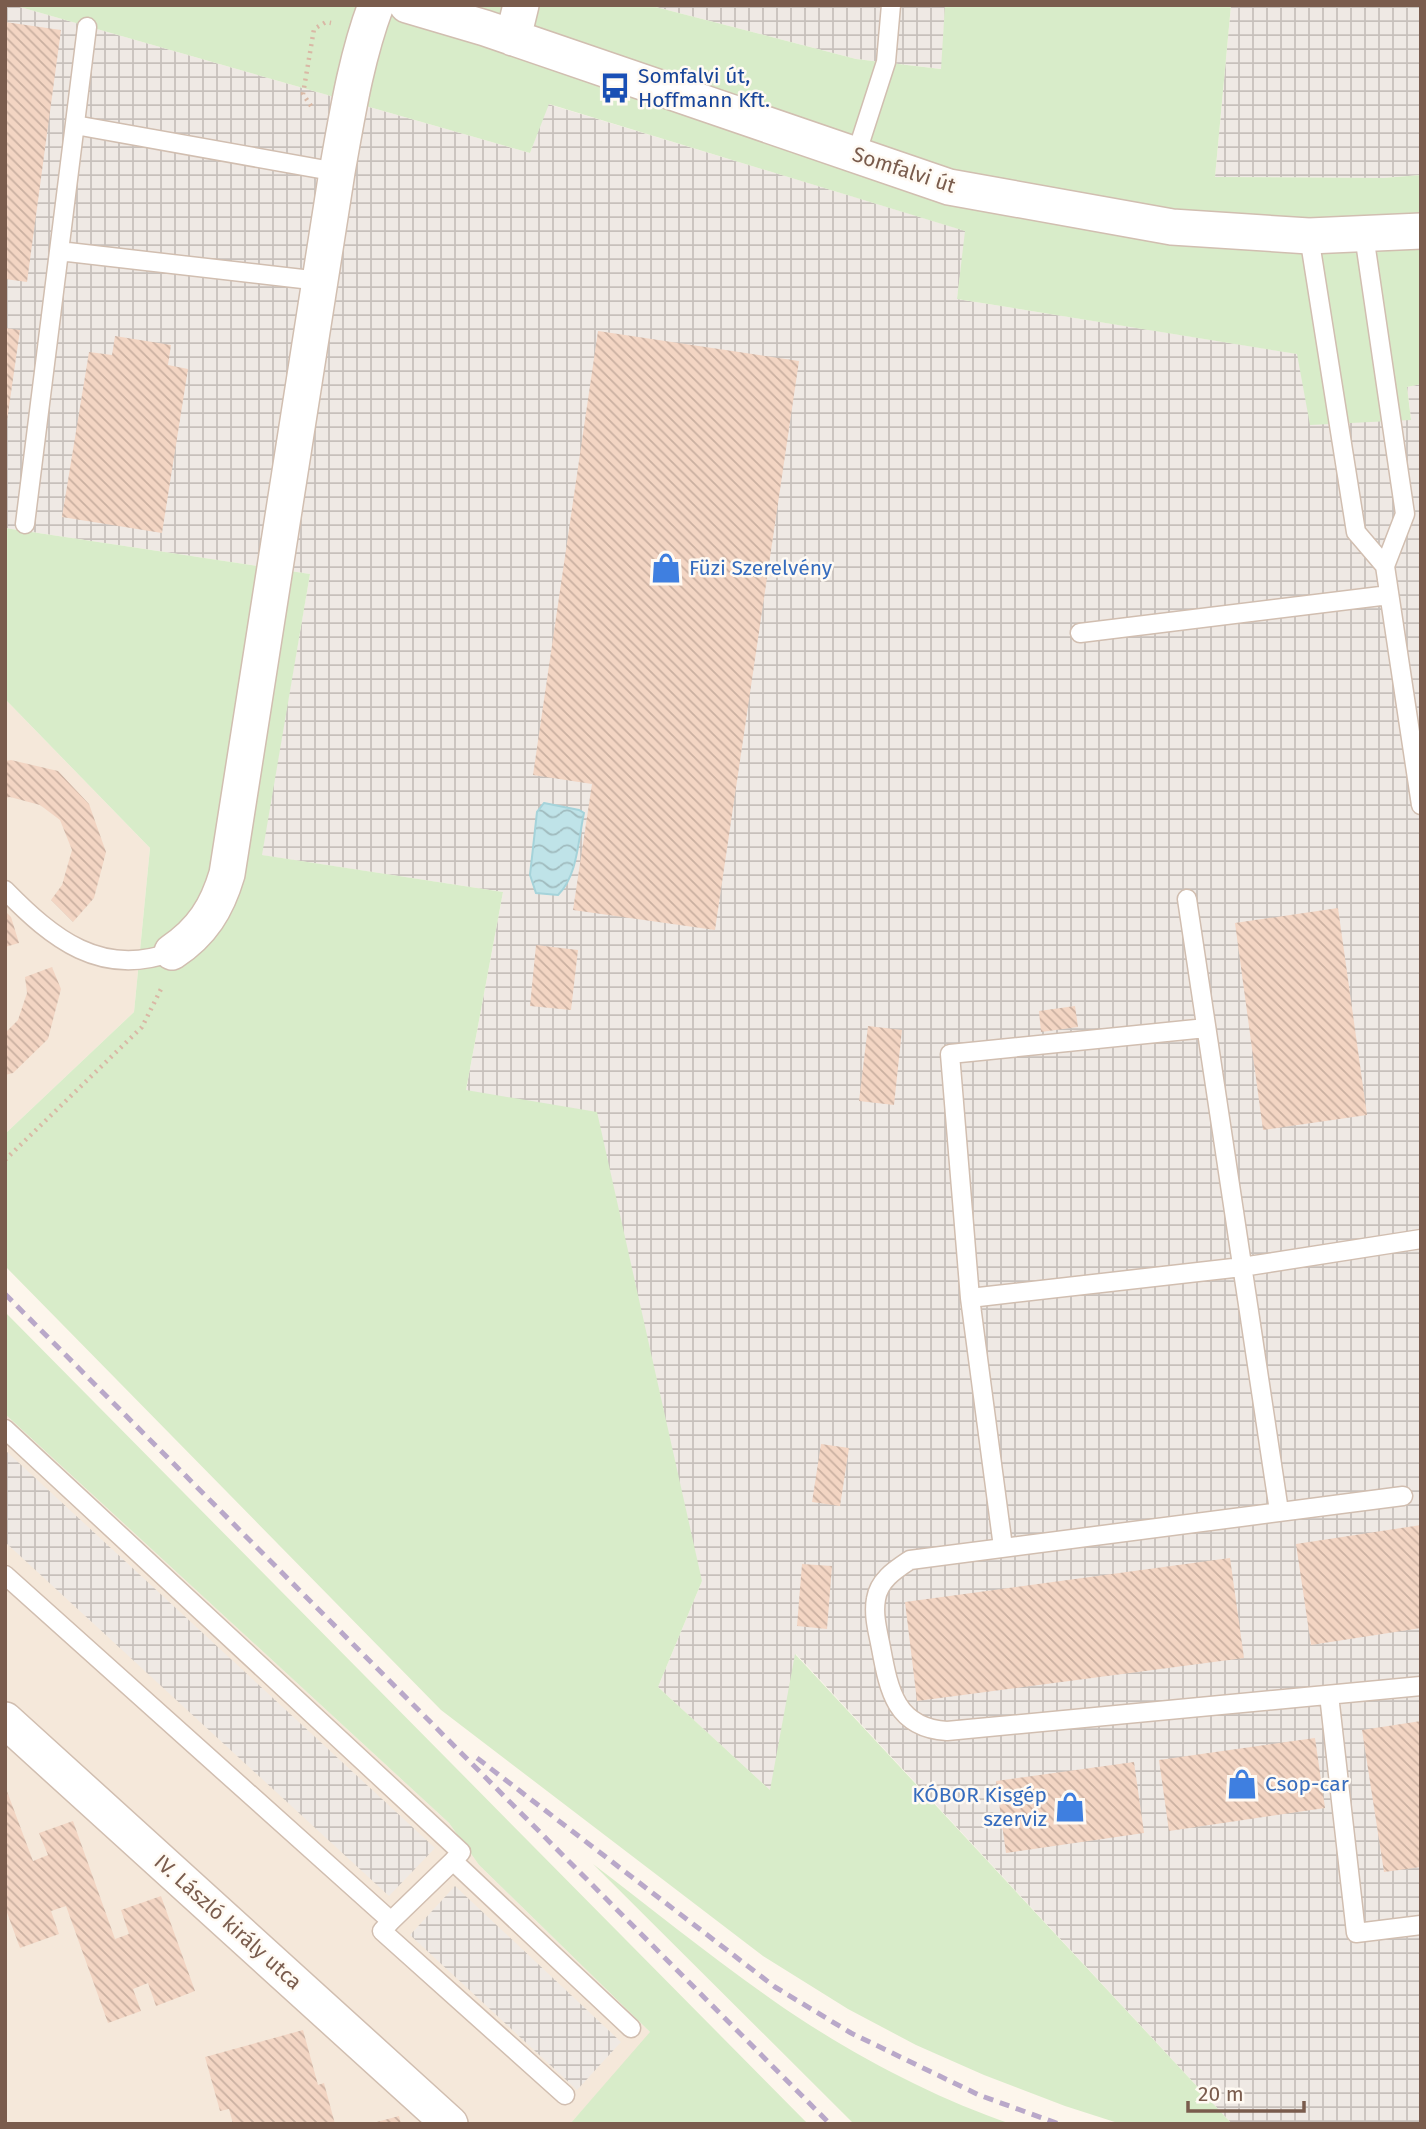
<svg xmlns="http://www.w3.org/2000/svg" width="1426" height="2129" font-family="'Fira Sans',sans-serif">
	<defs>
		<pattern id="industrial-grid" width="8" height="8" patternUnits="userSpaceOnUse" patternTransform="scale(1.75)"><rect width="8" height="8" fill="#efe9e4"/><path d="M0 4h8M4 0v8" fill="none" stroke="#c7c0bb"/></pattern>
		<pattern id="water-waves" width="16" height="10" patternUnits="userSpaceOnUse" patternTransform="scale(1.75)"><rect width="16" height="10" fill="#bfe3e8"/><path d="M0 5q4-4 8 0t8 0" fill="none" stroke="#a0bbbe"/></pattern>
		<pattern id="building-back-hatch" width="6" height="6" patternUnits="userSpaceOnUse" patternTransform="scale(1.75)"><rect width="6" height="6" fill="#f3d5c3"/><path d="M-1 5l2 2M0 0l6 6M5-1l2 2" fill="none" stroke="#cab0a1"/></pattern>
	</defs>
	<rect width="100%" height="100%" fill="#fdf6ec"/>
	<path fill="#f5e8da" d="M5 699 150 848 134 1012 5 1134Z
		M5 1414 449 1823 479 1865 651 2033 570 2124H5Z"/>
	<path fill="url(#industrial-grid)" d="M5 5H13L530 153 548 104 966 231 957 299 1298 354 1411 419 1407 387 1421 384V2124H1232L796 1654 771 1791 658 1687 702 1581 466 1090 503 892 261 855 310 574 5 528Z
		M648 5H945L942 69 856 59Z
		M1231 5H1421V175L1383 178 1215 177Z
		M5 1450 435 1848 389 1896 5 1542Z
		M455 1886 621 2042 577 2090 410 1935Z"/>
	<path fill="#d8ecc9" d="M13 5H648L856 59 941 69 945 5H1231L1215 177 1383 178 1421 175V384L1407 387 1411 420 1310 425 1297 354 957 299 965 231 549 104 530 153Z
		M5 528 310 574 262 855 503 892 466 1090 597 1112 702 1581 658 1687 770 1790 795 1654 1232 2124H1121L1065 2106 984 2075 916 2045 848 2009 763 1956 441 1710 5 1266V1134L134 1012 150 848 5 699Z
		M5 1312 808 2124H570L650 2032 479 1865 449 1823 5 1414Z
		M593 1864C652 1909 710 1956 771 1999 842 2049 929 2096 1011 2124H854Z"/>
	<path fill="url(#water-waves)" stroke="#a5d3da" stroke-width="2" d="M544 803 579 810 584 813C578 840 578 875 558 895L536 893 530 875 537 812Z"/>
	<path fill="url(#building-back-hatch)" d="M5 22 61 30 27 282 5 279Z
		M5 328 20 330 7 421H5Z
		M598 331 799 361 715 930 573 910 592 784 533 775Z
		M115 336 171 345 168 365 188 369 162 533 62 517 89 352 112 355Z
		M11 760 58 771 89 804 106 852 94 898 73 922 51 900 62 885 72 850 60 820 40 805 10 797 5 798V761Z
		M1338 908 1367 1115 1263 1130 1235 923Z
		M5 911 11 917 19 943 5 947Z
		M536 945 578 950 571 1010 530 1006Z
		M52 967 61 989 48 1039 13 1073 5 1075V1033L18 1020 27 993 25 977Z
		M1075 1006 1078 1027 1041 1032 1039 1011Z
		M868 1026 902 1030 894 1105 859 1101Z
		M821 1444 849 1448 840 1506 812 1502Z
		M1421 1525V1628L1311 1645 1296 1544Z
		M1230 1558 1244 1658 917 1701 905 1602Z
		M802 1564 832 1566 827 1629 797 1626Z
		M1421 1721V1867L1384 1872 1362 1730Z
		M1315 1738 1325 1808 1169 1831 1159 1760Z
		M1134 1762 1144 1833 1006 1853 996 1781Z
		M5 1786 33 1861 48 1855 39 1833 73 1821 115 1939 129 1934 121 1910 161 1896 195 1991 156 2006 148 1983 133 1989 141 2011 108 2023 66 1906 51 1911 59 1934 20 1948 5 1907Z
		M303 2030 318 2085 324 2083 335 2124H233L229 2109 220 2111 205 2057Z
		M399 2116 401 2124H373V2123Z"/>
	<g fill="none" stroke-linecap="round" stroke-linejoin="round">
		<g stroke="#d1beb0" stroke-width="21">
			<path id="lane" d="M75 125 337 172
				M856 155 886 62 891 5
				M1364 235 1405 514 1385 566 1421 805
				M1309 236 1356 532 1385 566
				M59 251 320 281
				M25 524 87 27
				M1080 633 1389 595
				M5 890C53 939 101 978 172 952
				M1187 899 1279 1511
				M970 1298 1242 1267 1421 1239
				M5 1429 461 1852 453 1861 631 2028
				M1403 1496 910 1560C895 1570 879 1580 876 1599 873 1615 878 1632 881 1648 889 1691 896 1728 947 1731L1421 1686
				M1003 1547 970 1298 950 1054 1206 1028
				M5 1575 391 1921 382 1931 565 2095
				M1329 1695 1356 1933 1421 1925
				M391 1921 453 1861"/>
		</g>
		<g stroke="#d1beb0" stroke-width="38">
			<path id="street" d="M407 5 485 28 949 187 1172 227 1309 236 1421 231
				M513 38 521 5
				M172 952C202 932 217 908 227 874L337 172C347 116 356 58 376 5
				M5 1720 450 2124"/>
		</g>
		<path stroke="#d9b8a5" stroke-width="4.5" stroke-dasharray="2 5" stroke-linecap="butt" d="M311 106 303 94 314 29 326 22 331 23
			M5 1160 142 1027 162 987"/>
		<use href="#lane" stroke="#fff" stroke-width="18"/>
		<use href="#street" stroke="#fff" stroke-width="35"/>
		<path stroke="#b9a8c9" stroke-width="5" stroke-dasharray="10 7" stroke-linecap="butt" d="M5 1294 830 2124
			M477 1758 775 1987 851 2033 919 2066 979 2095 1059 2124"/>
	</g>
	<defs>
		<g id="bus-bare" transform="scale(2.415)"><path d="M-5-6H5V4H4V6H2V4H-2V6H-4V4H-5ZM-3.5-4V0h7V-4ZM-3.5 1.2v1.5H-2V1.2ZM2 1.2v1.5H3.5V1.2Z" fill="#1a4fb4" stroke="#fffaf3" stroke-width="2.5" paint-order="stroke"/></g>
		<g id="shop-bare" transform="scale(2.415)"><path d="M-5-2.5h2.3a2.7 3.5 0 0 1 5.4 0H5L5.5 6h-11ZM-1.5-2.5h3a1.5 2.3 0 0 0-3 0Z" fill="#3f7fe0" stroke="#fffaf3" stroke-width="2.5" paint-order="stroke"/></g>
	</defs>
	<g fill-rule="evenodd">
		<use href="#bus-bare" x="615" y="88"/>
		<use href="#shop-bare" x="666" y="568"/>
		<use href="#shop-bare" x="1242" y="1784"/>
		<use href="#shop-bare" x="1070" y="1807"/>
	</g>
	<g text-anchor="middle" stroke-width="5" stroke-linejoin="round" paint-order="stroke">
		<g font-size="21" fill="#164399" stroke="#fffaf3" text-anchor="start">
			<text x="638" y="83">Somfalvi út,<tspan x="638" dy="24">Hoffmann Kft.</tspan></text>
		</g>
		<g font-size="21" fill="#7a5c4d" stroke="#fffaf3">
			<text transform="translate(904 170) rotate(18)" y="7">Somfalvi út</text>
			<text transform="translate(228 1922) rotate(42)" y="7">IV. László király utca</text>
		</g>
		<g font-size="21" fill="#366cbe" stroke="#fffaf3" text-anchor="start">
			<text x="689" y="575">Füzi Szerelvény</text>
			<text x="1265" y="1791">Csop-car</text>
			<text x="1047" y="1802" text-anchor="end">KÓBOR Kisgép<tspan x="1047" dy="24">szerviz</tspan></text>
		</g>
	</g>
	<rect width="1426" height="2129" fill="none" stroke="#7a5c4d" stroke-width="14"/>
	<path d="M1188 2101v10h116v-10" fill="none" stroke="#7a5c4d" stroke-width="3.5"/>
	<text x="1198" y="2101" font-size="21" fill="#7a5c4d" stroke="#fffaf3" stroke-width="5" paint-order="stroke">20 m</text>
</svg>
